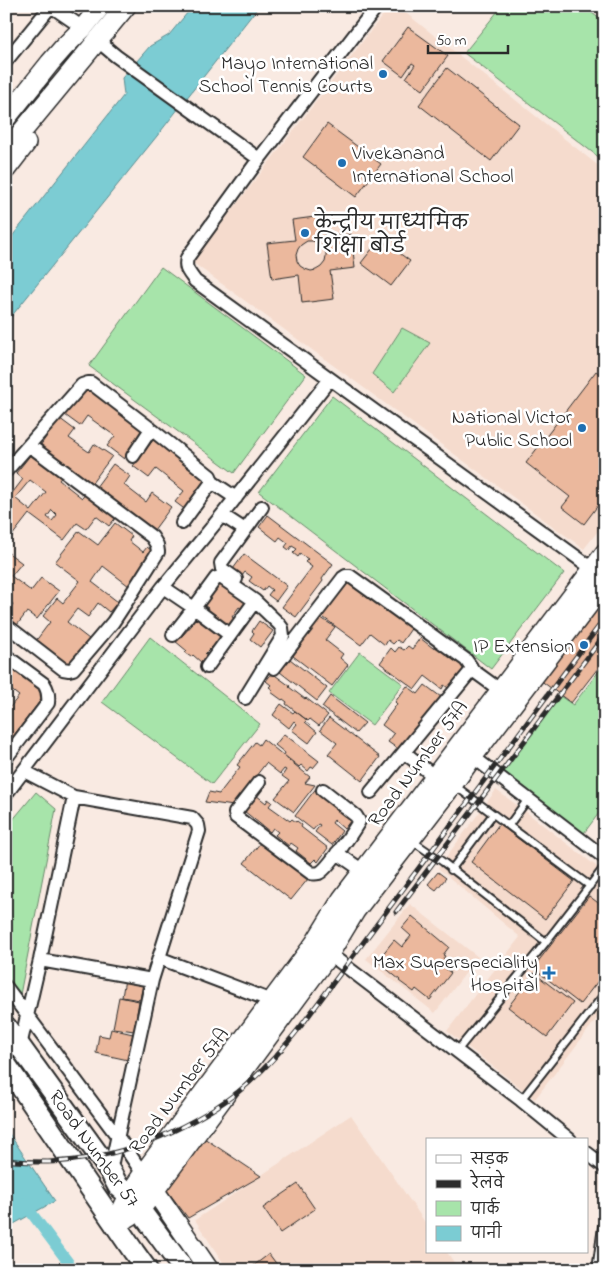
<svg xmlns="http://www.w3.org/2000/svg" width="611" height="1276" font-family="'Indie Flower','Playpen Sans Deva',sans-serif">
	<rect width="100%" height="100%" fill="#f9eae2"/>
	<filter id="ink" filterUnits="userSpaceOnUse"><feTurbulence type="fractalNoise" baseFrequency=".02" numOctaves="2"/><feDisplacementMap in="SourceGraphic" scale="10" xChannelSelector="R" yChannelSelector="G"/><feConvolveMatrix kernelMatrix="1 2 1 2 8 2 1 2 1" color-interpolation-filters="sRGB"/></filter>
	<g filter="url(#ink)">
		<path fill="#f5dbcd" d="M390 6H397L605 171V522L584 549 192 262Z
			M496 790 521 808 605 873V1008L535 1099 447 1031 520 937 438 868Z
			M410 904 478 957 435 1013 366 959Z
			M351 1115 427 1225V1252H447L459 1270H228L195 1220Z"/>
		<path fill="#a7e4aa" stroke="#69886a" d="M502 6H583L605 23V162L464 53Z
			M161 267 306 375 234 473 89 366Z
			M402 328 430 343 394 392 372 374Z
			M332 396 564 573 491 669 259 492Z
			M150 637 260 724 212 784 102 702Z
			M360 652 403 684 372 725 329 693Z
			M605 663V805L584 833 503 772 560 696 573 705Z
			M36 792 56 809 18 1005 6 987V828Z"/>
		<path fill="#7bccd3" stroke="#5b8c90" d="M193 6H259L157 136 6 323V244L124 95 122 78 150 46 169 35Z
			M6 1129 55 1201 12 1225 6 1217Z"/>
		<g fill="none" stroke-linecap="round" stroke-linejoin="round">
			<path stroke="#7bccd3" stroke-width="11" d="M24 1203 74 1270"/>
		</g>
		<path fill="#ebb89d" stroke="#2b2b2b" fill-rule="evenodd" d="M408 27 448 56 423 90 406 78 415 65 412 63 403 76 383 61Z
			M447 68 519 124 491 161 419 105Z
			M327 124 381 164 356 197 303 157Z
			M322 216 325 237 351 234 355 268 330 271 334 299 302 303 299 275 272 279 267 243 295 240 292 220ZM307 241H312L318 242 323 246 326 251V257L325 262 321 267 316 270 311 271 305 269 300 266 297 261 296 255 298 249 301 245Z
			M380 239 410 261 391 286 361 263Z
			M596 371 605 378V496L584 524 562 507 570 497 526 463Z
			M87 385 146 429 124 459 107 446 115 436 87 416 80 426 65 415Z
			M59 418 75 430 69 438 89 452 94 444 112 456 92 483 40 446Z
			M154 439 209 482 187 511 175 502 184 491 156 469 149 478 133 466Z
			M32 453 63 475 59 480 82 498 87 492 118 515 109 526 96 516 86 529 77 523 64 540 29 514 8 541 6 540V493L10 496 23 479 16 473ZM30 480 46 492 31 511 15 498ZM52 510 57 515 52 521 47 517Z
			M113 464 130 476 124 485 146 502 152 493 171 507 154 530 96 487Z
			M268 515 333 564 322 579 323 581 296 617 282 607 312 567 305 562 308 559 300 554 298 557 293 553 297 549 292 546 289 550 285 547 288 543 280 537 277 541 259 527Z
			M115 523 132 536 129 541 143 552 147 547 155 553 129 586 103 566 92 582 118 602 109 612 98 603 88 617 77 609 67 622 89 639 67 667 35 642 50 622 43 616 57 598 63 603 80 581 55 562 79 531 98 545Z
			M6 551 22 563 11 576 31 591 41 578 59 591 37 619 27 612 14 629 6 623V613L13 604 8 600 6 602Z
			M244 554 287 586 276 601 268 595 272 590 267 586 263 591 249 581 252 577 245 572 242 576 233 569Z
			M219 579 248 600 242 609 239 607 232 617 235 619 228 629 204 613 208 608 202 604Z
			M348 582 413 626 401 643 397 640 393 644 388 640 385 645 370 633 361 645 320 615Z
			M605 589V659L571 703 540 680Z
			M196 614 223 636 205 654 208 657 202 663 193 655 191 657 185 653 187 651 175 641 181 635 182 636 192 625 189 622Z
			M318 616 335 627 325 640 343 654 340 658 348 665 332 686 293 656 302 644 298 641Z
			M259 621 273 631 264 643H263L260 647 250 639 254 633 252 631Z
			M420 638 433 648 437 642 469 666 451 690 444 685 442 689 425 676 415 689 380 663 391 648 395 652 399 647 404 650 408 646 412 649Z
			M290 659 327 688 317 701 280 672Z
			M6 662 46 693 11 739 6 736V712L19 696 6 686Z
			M272 673 290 686 289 687 305 699 306 698 328 715 319 726 310 719 308 721 286 704 287 702 283 699 282 700 271 692 273 690 269 687 271 685 266 681Z
			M425 685 441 697 401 751 388 742 394 734 382 725 397 704 395 702 407 686 418 694Z
			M330 696 365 723 356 733 322 707Z
			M281 704 293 713 295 711 307 720 305 722 317 732 309 743 292 730 297 724 294 721 289 728 273 715Z
			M329 718 380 757 362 781 328 754 337 743 320 730Z
			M284 734 319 761 313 768 311 767 308 771 301 765 299 767 284 755 285 753 275 745Z
			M263 739 310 777 305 783 315 785 294 812 275 798 289 781 282 776 286 770 284 769 280 774 266 763 236 802 234 806 205 802 209 792 219 794 240 767 237 765 255 742 259 745Z
			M317 787 354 816 344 829 334 820 332 823 342 831 332 845 315 832 320 825 318 824 313 830 295 816Z
			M256 795 266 803 268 799 272 802 269 806 290 821 292 819 296 822 297 821 302 825 301 827 328 848 318 862 315 859 311 863 296 851 298 848 291 843 289 846 275 835 278 832 273 828 270 832 244 811Z
			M499 824 574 881 545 919 471 862Z
			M261 842 308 879 291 900 244 863Z
			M438 872 446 878 436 890 428 884Z
			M589 896 605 908V972L580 1004 533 968Z
			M412 916 449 947 443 955 445 956 443 959 450 964 446 969 451 973 430 1000 416 989 414 992 399 981 400 980 377 961 394 940 402 947 411 936 402 928Z
			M534 973 573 1003 547 1037 508 1007Z
			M125 979 143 983 140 1000 122 997Z
			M119 997 139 1001 134 1031 113 1028Z
			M111 1029 133 1034 128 1060 96 1053 99 1035 109 1037Z
			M204 1138 261 1176 188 1218 166 1189Z
			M298 1184 315 1209 280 1233 263 1208Z
			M269 1254 281 1270H248Z"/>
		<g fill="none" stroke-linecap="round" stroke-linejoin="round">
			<g stroke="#2b2b2b" stroke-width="10">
				<path id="lane" d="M454 785 590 886
					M509 825 528 799
					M411 840 443 862 546 942
					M451 870 493 814
					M457 1051 546 942 605 866
					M521 1100 605 993"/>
			</g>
			<g stroke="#2b2b2b" stroke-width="16">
				<path id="street" d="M51 6 83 28
					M377 6 259 159 187 258C184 269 189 272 195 281L593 569
					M98 41 116 56 259 159
					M6 61 51 6
					M133 456 151 429
					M6 471 82 385 88 383H91L151 429 210 476 212 482 182 523
					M212 482 236 498
					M222 515 245 530
					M236 579 222 569 221 563 262 507
					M163 587 194 608 216 578H222L255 601 279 624 282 628 283 636 245 698
					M6 625 63 669 69 670 73 669 113 622 132 593 158 552 157 545 152 537 29 445
					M173 635 194 608 230 635
					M6 656 44 684C48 690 49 695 48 703L6 758
					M207 667 255 601
					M274 668 343 578 346 576H350L466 660 471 667V671L371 792
					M471 669 500 690
					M405 753 435 777
					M468 753 605 858
					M24 771 74 797
					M259 782 235 813 236 817 311 873C314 874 315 874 319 873 327 870 352 833 358 823L359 821 356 816 323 790
					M6 794 163 587 222 515 330 379
					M337 853 363 871
					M323 949 521 1100 570 1140
					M159 958 272 1001
					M40 960 152 980
					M6 987 118 1137 143 1174
					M20 1046 40 960 74 797 192 818 198 825 199 831 152 980 110 1171
					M587 1153 605 1167
					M599 1270 605 1227"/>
			</g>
			<g stroke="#2b2b2b" stroke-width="22">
				<path id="secondary" d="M6 118 50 63 64 47 83 28 101 6
					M6 151 126 6
					M6 169 26 143
					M148 1181 209 1270
					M127 1218 140 1210 329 954 355 911 453 784 473 756 605 583
					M115 1225 129 1195 143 1174 315 943 342 899 605 553"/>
			</g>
			<g stroke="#2b2b2b" stroke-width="24">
				<path id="primary" d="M6 1027 110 1171 118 1186 129 1195 184 1270
					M6 1065 134 1252 147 1270"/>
			</g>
			<use href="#lane" stroke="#fff" stroke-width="6"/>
			<use href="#street" stroke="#fff" stroke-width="12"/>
			<use href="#secondary" stroke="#fff" stroke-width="19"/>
			<use href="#primary" stroke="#fff" stroke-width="20"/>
			<g stroke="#2b2b2b" stroke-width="5">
				<path id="rail" d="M396 912 605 634
					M6 1160C20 1162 34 1162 48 1162 117 1160 183 1133 238 1092 262 1073 282 1050 301 1026L605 618"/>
			</g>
			<use href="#rail" stroke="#fff" stroke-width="3" stroke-dasharray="9" stroke-linecap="butt"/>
		</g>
	</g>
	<g fill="#1f6fb2" stroke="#fff" stroke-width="2">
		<circle cx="383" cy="74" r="5"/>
		<circle cx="342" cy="163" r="5"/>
		<circle cx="305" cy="233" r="5"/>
		<circle cx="582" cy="428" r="5"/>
		<circle cx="584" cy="645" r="5"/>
		<path d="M546.5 965.5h5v5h5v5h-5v5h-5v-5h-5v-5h5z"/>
	</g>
	<g text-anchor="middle" stroke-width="5" stroke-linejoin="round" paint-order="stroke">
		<g font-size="20" fill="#2b2b2b" stroke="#fff" text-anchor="end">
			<text x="373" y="69">Mayo International<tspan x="373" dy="23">School Tennis Courts</tspan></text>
			<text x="352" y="159" text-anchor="start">Vivekanand<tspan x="352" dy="23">International School</tspan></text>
			<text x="315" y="229" text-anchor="start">केन्द्रीय माध्यमिक<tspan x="315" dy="23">शिक्षा बोर्ड</tspan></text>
			<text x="572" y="423">National Victor<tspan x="572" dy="23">Public School</tspan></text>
			<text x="574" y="652">IP Extension</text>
			<text x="538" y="968">Max Superspeciality<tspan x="538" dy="23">Hospital</tspan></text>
		</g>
		<g font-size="20" fill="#2b2b2b" stroke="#fff">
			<text transform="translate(417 763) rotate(-53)" y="7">Road Number 57A</text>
			<text transform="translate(178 1090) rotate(-53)" y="7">Road Number 57A</text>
			<text transform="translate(95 1148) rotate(54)" y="7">Road Number 57</text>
		</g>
	</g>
	<rect width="611" height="1276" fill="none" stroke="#fff" stroke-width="25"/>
	<rect x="12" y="12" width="586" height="1251" fill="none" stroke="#2b2b2b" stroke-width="2" filter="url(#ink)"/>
	<rect x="426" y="1138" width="162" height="115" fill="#ffffff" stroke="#aaaaaa"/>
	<rect x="436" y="1155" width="25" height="8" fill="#ffffff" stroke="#aaaaaa"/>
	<text x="471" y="1164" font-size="15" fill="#2b2b2b">सड़क</text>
	<rect x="436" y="1180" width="25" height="8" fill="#2b2b2b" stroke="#aaaaaa"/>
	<text x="471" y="1188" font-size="15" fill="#2b2b2b">रेलवे</text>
	<rect x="436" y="1201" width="25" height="15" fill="#a7e4aa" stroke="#aaaaaa"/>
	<text x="471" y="1214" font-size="15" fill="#2b2b2b">पार्क</text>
	<rect x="436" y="1226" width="25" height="15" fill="#7bccd3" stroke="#aaaaaa"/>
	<text x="471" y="1238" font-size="15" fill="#2b2b2b">पानी</text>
	<path d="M428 45v8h80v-8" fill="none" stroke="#2b2b2b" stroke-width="2.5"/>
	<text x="436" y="45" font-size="15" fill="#2b2b2b" stroke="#ffffff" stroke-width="4" paint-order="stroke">50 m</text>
</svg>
